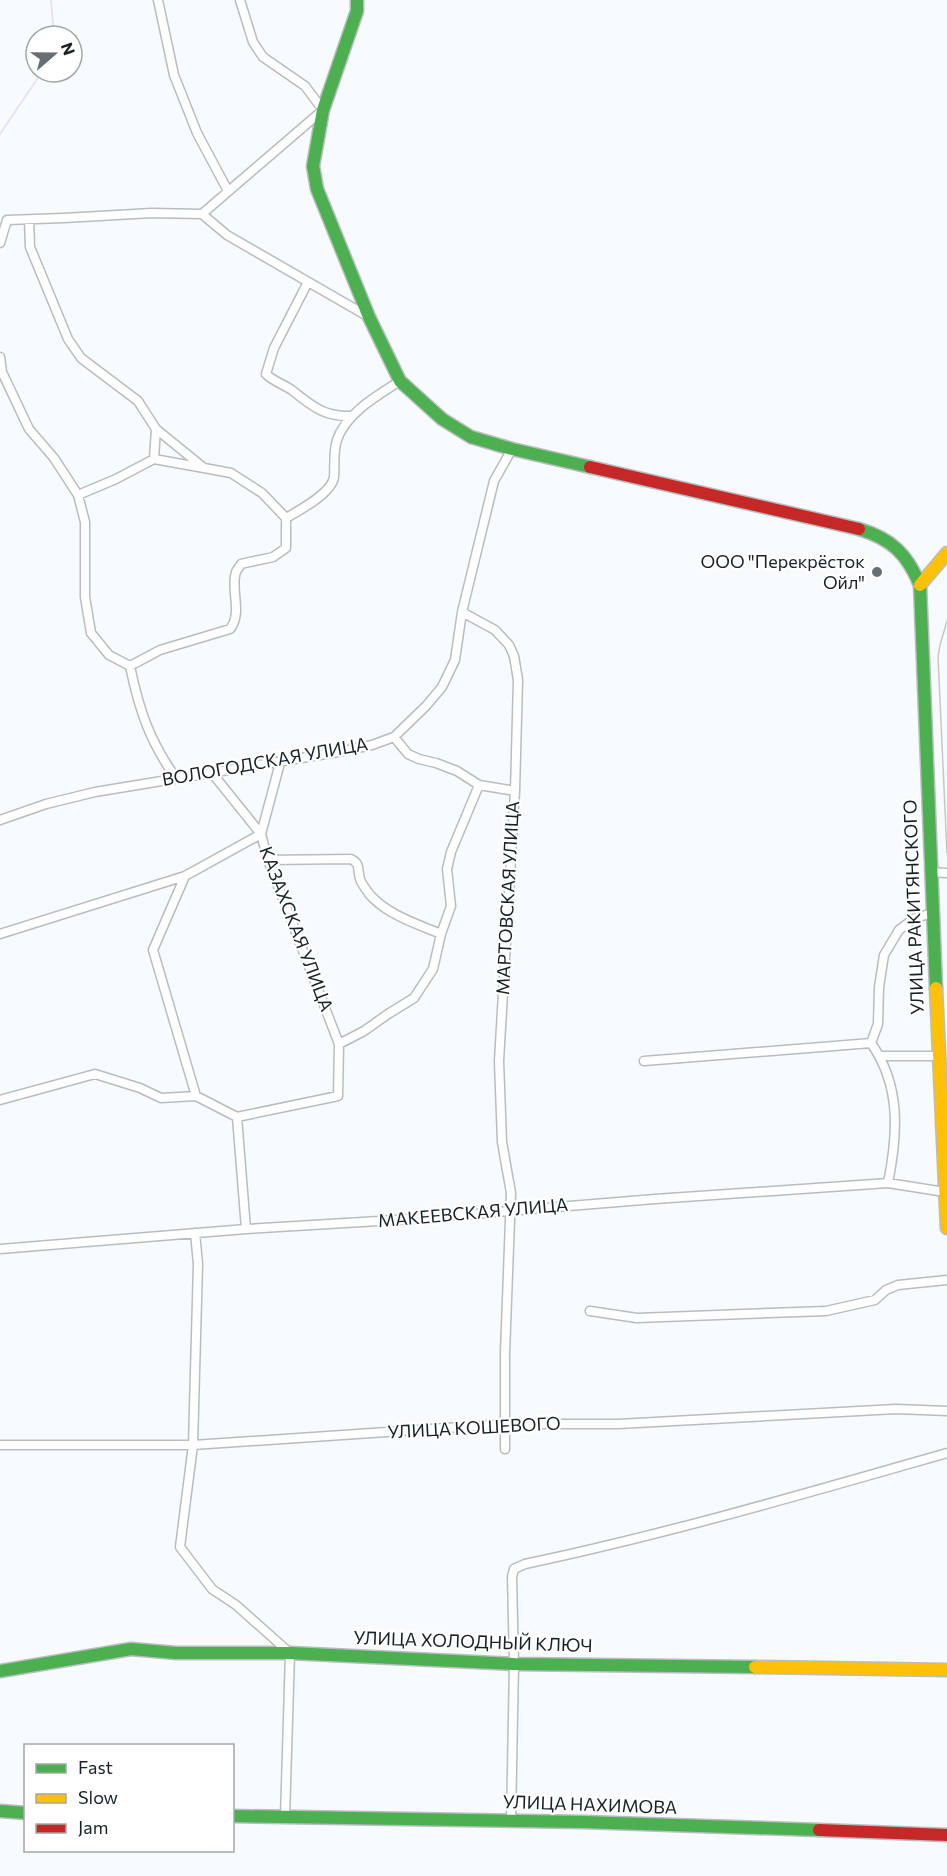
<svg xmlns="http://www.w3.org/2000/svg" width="947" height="1876" font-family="Commissioner,sans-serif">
	<rect width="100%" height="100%" fill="#f8fbfd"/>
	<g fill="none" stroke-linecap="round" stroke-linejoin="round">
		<path stroke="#e9e2f8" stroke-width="2" d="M51 0 54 36
			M0 134 42 72"/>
		<g stroke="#b7bdc0" stroke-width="11">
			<path id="street" d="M158 0 174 75 197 133 228 191
				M202 214 323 110 305 86 263 57 253 42 240 0
				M29 220 30 247 68 339 81 358 138 401 156 429 204 468 231 473 262 493 286 518C300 510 332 493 334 477 335 465 333 452 337 440 346 413 377 396 400 381
				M0 243 7 220 64 218 152 213 202 214 227 235 369 317
				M308 282 274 348 266 374C274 382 284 384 293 391 313 407 325 417 352 416
				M0 357 2 372 29 429 54 458 78 495 85 522V597L91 633 109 655 130 666C139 710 150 742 176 778
				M154 459 204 468
				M78 495 116 479 154 459 156 429
				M462 612 495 630 509 645 514 656 518 680 515 791 499 1061 502 1142 511 1193 505 1353V1449
				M130 666 160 650 230 629C243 613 230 589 236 572 237 569 240 567 241 564L273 557 286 548V518
				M394 737 408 754 419 759 436 763 457 771 479 785 515 791
				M0 820 46 804 95 792 338 752 372 745 394 737 426 706 442 687 455 660 462 612 494 481 512 449
				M268 860 351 859C361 864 357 869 360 879 361 883 367 891 370 895 388 915 417 924 441 934
				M930 872 947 873
				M185 876 153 950 196 1096 237 1117 338 1096 339 1044 268 860 261 834 280 763
				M0 934 185 876 261 834 212 773
				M871 1043C901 1086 898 1133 888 1183
				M339 1044 364 1031 388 1014 414 998 433 969 441 934 451 906 447 869 451 852 479 785
				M880 1056H939
				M644 1061 871 1043 878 1024 879 987 884 955 899 930 915 918 933 913
				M0 1100 95 1074 140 1088 161 1098 196 1096
				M237 1117 246 1229
				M195 1233 198 1264 193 1445 180 1547 212 1589 236 1605 290 1653 285 1817
				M0 1249 246 1229 412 1219 655 1199 888 1183 945 1192
				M590 1311 637 1318 826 1311 875 1300 886 1290 898 1285 947 1280
				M0 1445H193L505 1424H618L896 1409 947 1411
				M511 1821 514 1664 512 1577 514 1569 525 1564C667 1534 807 1493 947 1453"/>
		</g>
		<g stroke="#b7bdc0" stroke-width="15">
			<path id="fast" d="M357 0V11L323 110 313 166 317 189 369 317 400 381 442 419 471 437 512 449 590 467
				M859 529C892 539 907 554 920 585L936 988
				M0 1671 131 1649 176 1653H290L514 1664 755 1667
				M0 1811 26 1813
				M232 1816 584 1822 819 1830"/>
		</g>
		<g stroke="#b7bdc0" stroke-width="15">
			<path id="slow" d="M920 585 947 553
				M936 988 947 1228
				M755 1667 947 1670"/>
		</g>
		<g stroke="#b7bdc0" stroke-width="15">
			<path id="jam" d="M590 467 859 529
				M819 1830 947 1835"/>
		</g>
		<use href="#street" stroke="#fefeff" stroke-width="8"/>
		<use href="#fast" stroke="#4caf50" stroke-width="12"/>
		<use href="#slow" stroke="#ffc107" stroke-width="12"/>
		<use href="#jam" stroke="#c62828" stroke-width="12"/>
		<path stroke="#c6c7c8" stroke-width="1.5" d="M947 621 940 645 938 657 947 853"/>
	</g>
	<circle fill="#666e73" stroke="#fff" stroke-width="2" cx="877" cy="572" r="6"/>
	<g text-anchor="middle" stroke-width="4.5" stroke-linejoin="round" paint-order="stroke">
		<g font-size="18" fill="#172228" stroke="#fff" text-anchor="end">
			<text x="865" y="568">ООО "Перекрёсток<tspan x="865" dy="21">Ойл"</tspan></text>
		</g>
		<g font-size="18" fill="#172228" stroke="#fff">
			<text transform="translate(265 762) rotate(-10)" y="6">ВОЛОГОДСКАЯ УЛИЦА</text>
			<text transform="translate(508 898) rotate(-87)" y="6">МАРТОВСКАЯ УЛИЦА</text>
			<text transform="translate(914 907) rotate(-92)" y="6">УЛИЦА РАКИТЯНСКОГО</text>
			<text transform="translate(296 929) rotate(69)" y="6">КАЗАХСКАЯ УЛИЦА</text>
			<text transform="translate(473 1213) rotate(-5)" y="6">МАКЕЕВСКАЯ УЛИЦА</text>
			<text transform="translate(474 1428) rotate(-3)" y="6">УЛИЦА КОШЕВОГО</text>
			<text transform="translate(473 1642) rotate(2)" y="6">УЛИЦА ХОЛОДНЫЙ КЛЮЧ</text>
			<text transform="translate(590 1805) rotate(2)" y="6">УЛИЦА НАХИМОВА</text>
		</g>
	</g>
	<rect x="24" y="1744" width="210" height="108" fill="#ffffff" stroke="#a2a7a9" stroke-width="1.5"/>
	<rect x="36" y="1764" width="30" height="9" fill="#4caf50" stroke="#a2a7a9" stroke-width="1.5"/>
	<text x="78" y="1774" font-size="18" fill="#172228">Fast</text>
	<rect x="36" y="1794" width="30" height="9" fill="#ffc107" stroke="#a2a7a9" stroke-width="1.5"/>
	<text x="78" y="1804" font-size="18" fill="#172228">Slow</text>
	<rect x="36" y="1824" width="30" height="9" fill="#c62828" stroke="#a2a7a9" stroke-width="1.5"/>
	<text x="78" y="1834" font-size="18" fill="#172228">Jam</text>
	<g transform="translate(54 54) rotate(70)"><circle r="28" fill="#ffffff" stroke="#a2a7a9" stroke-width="1.5"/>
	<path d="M0-4.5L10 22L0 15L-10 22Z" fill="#666e73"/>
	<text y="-9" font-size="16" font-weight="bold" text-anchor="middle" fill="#172228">N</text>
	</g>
</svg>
